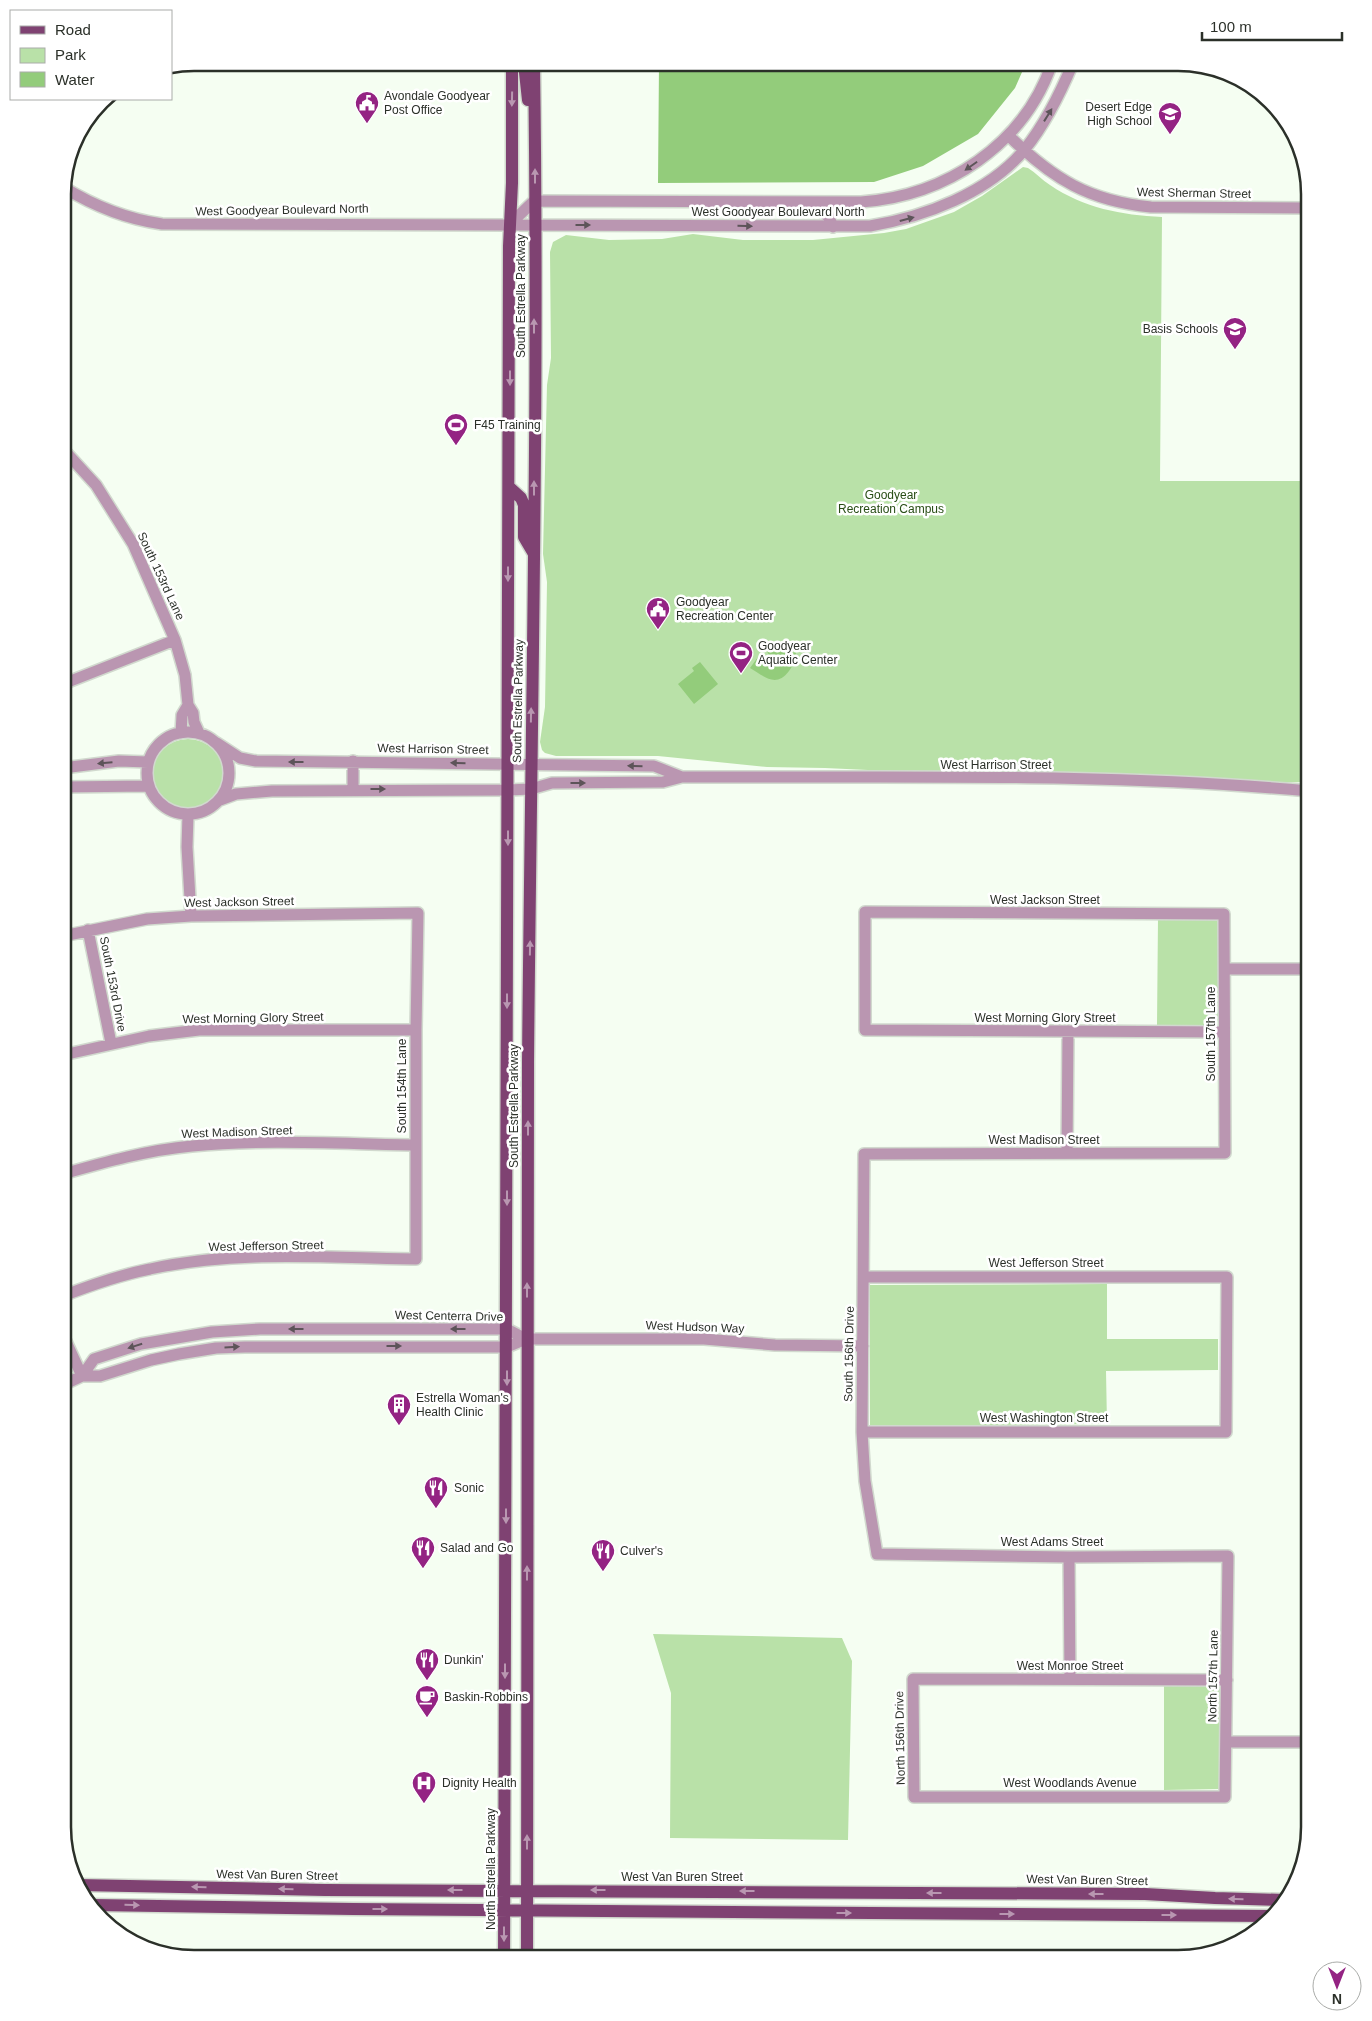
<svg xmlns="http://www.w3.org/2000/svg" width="1372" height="2021" font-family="Helvetica,sans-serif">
	<rect width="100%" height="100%" fill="#f5fef2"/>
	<path fill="#b9e1a8" d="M1023 167 1028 168C1036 173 1042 180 1050 185 1084 208 1121 215 1162 217L1160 481H1309V782L1213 784 1063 779 825 768 767 767 658 756H556L545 753 542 750 540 742 545 707 547 582 543 554 547 385 551 358 550 252 553 242 566 235 609 240 662 239 693 234 743 240H813L884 233 906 229 954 212 982 196Z
		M152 775a36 36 0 1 1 72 0a36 36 0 1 1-72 0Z
		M1158 918H1219V1025H1157Z
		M1107 1284V1339H1218V1370L1106 1371 1107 1424 870 1426V1285Z
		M653 1634 842 1638 852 1661 848 1840 670 1838 671 1693Z
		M1220 1684 1219 1789 1164 1790V1686Z"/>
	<path fill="#93cc7b" d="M659 63H1026L1015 88 978 134 923 166 874 182 658 183Z
		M774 642 785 651 796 653C796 661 794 664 789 671 776 688 765 677 750 668L758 657 770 658 767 651 769 643Z
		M700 662 718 684 694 704 678 684 694 671 692 668Z"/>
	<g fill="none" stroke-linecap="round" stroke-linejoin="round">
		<g stroke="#d1d9ce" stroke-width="14">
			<path id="minor" d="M1009 136C1053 179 1089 201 1151 207L1309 208
				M63 187C94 206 126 219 162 224L870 226C924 217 989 193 1025 149 1046 123 1060 94 1073 63
				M809 202 829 217 833 227
				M510 224 534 201 861 202C946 196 1024 145 1052 63
				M63 449 96 485 133 544 175 640 185 675 188 705 193 713 194 722 199 733
				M63 673 68 682 175 640
				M147 773a41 41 0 1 1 82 0a41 41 0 1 1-82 0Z
				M181 733 182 715 188 705
				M217 743 240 758 256 761 654 766 682 777
				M63 768 119 761 148 762
				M63 787 148 786
				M353 789V761
				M220 800 236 794 272 791 508 790 531 789 552 783 663 782 682 777C891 778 1101 772 1309 791
				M188 815 187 847 191 916
				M88 930 111 1043
				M1225 969H1309
				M1224 1032 865 1030V912L1224 914 1225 1153 864 1154 862 1432 865 1481 877 1554 1069 1557 1228 1556 1225 1797H914L913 1679 1227 1680
				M63 1055 149 1036 199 1030H416
				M1067 1153 1068 1031
				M63 1174C105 1162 148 1150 192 1146 266 1139 342 1144 416 1145
				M63 1296C91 1285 120 1275 150 1269 235 1250 329 1258 416 1259V1030L418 913 191 916 147 919 63 936
				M63 1335 82 1376
				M82 1376 94 1359 141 1344 212 1332 260 1329H507L526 1339
				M63 1385 82 1376H100L151 1360 179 1354 216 1348 245 1347H507L526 1339H704L775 1345 863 1346
				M862 1432H1226L1227 1277H864
				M1069 1557 1070 1679
				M1226 1742H1309"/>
		</g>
		<g stroke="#d1d9ce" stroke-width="15">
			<path id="major" d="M524 63 528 100
				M509 487 521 498 524 505V537L534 554
				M78 1885 325 1890 1145 1894 1215 1898 1285 1900
				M93 1905 353 1909 1269 1916
				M504 1958 509 246 512 183V63
				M527 1958C530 1660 525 1361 528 1063 531 729 539 396 534 63"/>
		</g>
		<use href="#minor" stroke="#ba96b1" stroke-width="11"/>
		<use href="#major" stroke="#7f4272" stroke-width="12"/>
	</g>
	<defs><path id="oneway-solid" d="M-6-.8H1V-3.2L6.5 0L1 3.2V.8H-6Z" transform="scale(1.25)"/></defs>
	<g fill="#b997b1">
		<use href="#oneway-solid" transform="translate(512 99) rotate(91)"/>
		<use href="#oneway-solid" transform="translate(535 176) rotate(-90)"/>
		<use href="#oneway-solid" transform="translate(534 326) rotate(-90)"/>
		<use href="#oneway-solid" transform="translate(510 378) rotate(90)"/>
		<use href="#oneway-solid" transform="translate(534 488) rotate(-90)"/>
		<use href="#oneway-solid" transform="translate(508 574) rotate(90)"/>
		<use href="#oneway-solid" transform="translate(531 715) rotate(-89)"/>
		<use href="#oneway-solid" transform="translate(508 838) rotate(90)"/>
		<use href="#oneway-solid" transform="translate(530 948) rotate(-89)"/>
		<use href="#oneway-solid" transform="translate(507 1001) rotate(90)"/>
		<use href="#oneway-solid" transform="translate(528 1128) rotate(-90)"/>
		<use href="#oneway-solid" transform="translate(507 1198) rotate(90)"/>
		<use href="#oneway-solid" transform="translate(527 1290) rotate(-90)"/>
		<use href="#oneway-solid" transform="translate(507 1378) rotate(90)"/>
		<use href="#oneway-solid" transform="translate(506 1516) rotate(90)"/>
		<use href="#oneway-solid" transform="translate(527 1573) rotate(-90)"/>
		<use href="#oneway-solid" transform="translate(505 1671) rotate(90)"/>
		<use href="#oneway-solid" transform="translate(527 1842) rotate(-90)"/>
		<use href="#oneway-solid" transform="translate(199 1887) rotate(-179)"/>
		<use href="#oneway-solid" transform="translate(286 1889) rotate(-178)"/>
		<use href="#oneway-solid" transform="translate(455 1890) rotate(-180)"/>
		<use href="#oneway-solid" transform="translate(598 1890) rotate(-180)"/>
		<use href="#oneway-solid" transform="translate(747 1891) rotate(-180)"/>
		<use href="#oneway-solid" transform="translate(934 1893) rotate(-180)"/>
		<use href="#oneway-solid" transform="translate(1096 1894) rotate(-180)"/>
		<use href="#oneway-solid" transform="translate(1236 1899) rotate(-179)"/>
		<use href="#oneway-solid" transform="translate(132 1905) rotate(1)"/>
		<use href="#oneway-solid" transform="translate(380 1909)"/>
		<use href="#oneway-solid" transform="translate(844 1913)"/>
		<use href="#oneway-solid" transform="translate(1007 1914)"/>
		<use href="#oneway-solid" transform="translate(1169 1915)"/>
		<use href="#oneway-solid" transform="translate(504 1934) rotate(90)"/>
	</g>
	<g fill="#5d5459">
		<use href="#oneway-solid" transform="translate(1048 115) rotate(-58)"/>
		<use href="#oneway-solid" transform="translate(971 166) rotate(145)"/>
		<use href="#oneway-solid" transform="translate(907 219) rotate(-15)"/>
		<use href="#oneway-solid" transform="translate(583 225)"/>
		<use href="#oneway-solid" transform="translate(745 226) rotate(1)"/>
		<use href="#oneway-solid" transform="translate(296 762) rotate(180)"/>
		<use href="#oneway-solid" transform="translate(105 763) rotate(175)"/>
		<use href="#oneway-solid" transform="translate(458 763) rotate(-179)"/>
		<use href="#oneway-solid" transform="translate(635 766) rotate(-179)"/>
		<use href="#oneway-solid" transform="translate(578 783)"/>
		<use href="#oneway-solid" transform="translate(378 789)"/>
		<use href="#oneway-solid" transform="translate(296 1329) rotate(180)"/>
		<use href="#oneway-solid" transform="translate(458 1329) rotate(-180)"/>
		<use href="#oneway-solid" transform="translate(135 1346) rotate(163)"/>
		<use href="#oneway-solid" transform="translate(394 1346)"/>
		<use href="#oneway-solid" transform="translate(232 1347) rotate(-3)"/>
	</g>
	<defs>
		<g id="civic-pin" transform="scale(1.25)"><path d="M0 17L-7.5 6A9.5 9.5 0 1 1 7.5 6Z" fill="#942383" stroke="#fff"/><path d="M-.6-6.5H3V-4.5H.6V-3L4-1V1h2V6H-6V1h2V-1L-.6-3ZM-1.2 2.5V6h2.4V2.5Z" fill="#fff"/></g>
		<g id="school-pin" transform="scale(1.25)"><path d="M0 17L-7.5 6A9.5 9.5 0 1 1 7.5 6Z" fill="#942383" stroke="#fff"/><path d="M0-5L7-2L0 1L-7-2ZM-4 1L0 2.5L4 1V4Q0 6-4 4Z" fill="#fff"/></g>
		<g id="stadium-pin" transform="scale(1.25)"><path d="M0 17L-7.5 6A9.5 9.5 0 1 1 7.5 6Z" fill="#942383" stroke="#fff"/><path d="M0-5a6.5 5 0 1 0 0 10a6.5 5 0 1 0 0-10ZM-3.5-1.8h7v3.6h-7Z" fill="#fff"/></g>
		<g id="building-pin" transform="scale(1.25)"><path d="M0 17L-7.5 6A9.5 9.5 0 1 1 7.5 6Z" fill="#942383" stroke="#fff"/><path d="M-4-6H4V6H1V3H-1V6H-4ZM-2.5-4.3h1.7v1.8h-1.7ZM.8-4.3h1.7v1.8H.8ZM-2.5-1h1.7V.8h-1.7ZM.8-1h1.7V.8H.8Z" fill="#fff"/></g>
		<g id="restaurant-pin" transform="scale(1.25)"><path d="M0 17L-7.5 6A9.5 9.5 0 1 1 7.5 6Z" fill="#942383" stroke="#fff"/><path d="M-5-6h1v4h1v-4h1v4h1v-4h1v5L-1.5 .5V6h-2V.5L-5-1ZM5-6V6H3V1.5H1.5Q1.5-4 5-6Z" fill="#fff"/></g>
		<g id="cafe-pin" transform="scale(1.25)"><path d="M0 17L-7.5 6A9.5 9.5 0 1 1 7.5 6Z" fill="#942383" stroke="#fff"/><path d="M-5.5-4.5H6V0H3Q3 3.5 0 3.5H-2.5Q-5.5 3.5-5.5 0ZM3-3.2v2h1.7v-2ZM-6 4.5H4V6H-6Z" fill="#fff"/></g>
		<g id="hospital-pin" transform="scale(1.25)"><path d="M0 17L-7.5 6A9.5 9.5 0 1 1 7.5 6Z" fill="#942383" stroke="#fff"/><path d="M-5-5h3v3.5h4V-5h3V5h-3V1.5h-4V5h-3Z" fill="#fff"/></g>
	</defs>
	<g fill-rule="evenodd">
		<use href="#civic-pin" x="367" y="103"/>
		<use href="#school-pin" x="1170" y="114"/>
		<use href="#school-pin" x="1235" y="329"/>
		<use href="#stadium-pin" x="456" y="425"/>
		<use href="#civic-pin" x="658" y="609"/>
		<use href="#stadium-pin" x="741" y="653"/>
		<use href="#building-pin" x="399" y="1405"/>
		<use href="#restaurant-pin" x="436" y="1488"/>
		<use href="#restaurant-pin" x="423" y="1548"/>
		<use href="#restaurant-pin" x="603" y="1551"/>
		<use href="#restaurant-pin" x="427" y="1660"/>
		<use href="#cafe-pin" x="427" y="1697"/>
		<use href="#hospital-pin" x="424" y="1783"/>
	</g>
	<g text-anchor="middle" stroke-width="5" stroke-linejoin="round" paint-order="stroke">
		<g font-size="12" fill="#2b3029" stroke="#fff" text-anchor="start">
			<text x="384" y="100">Avondale Goodyear<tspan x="384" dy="14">Post Office</tspan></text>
			<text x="1152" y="111" text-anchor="end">Desert Edge<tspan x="1152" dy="14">High School</tspan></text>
			<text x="1218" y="333" text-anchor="end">Basis Schools</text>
			<text x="474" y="429">F45 Training</text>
			<text x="676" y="606">Goodyear<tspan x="676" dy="14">Recreation Center</tspan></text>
			<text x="758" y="650">Goodyear<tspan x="758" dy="14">Aquatic Center</tspan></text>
			<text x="416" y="1402">Estrella Woman's<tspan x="416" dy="14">Health Clinic</tspan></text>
			<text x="454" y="1492">Sonic</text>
			<text x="440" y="1552">Salad and Go</text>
			<text x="620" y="1555">Culver's</text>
			<text x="444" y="1664">Dunkin'</text>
			<text x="444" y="1701">Baskin-Robbins</text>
			<text x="442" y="1787">Dignity Health</text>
		</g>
		<g font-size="12" fill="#2b3029" stroke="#fff">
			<text transform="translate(1194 193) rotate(1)" y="4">West Sherman Street</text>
			<text transform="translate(282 210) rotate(-1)" y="4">West Goodyear Boulevard North</text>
			<text x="778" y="216">West Goodyear Boulevard North</text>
			<text transform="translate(521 296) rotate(-90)" y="4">South Estrella Parkway</text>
			<text transform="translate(161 576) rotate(65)" y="4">South 153rd Lane</text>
			<text transform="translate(518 701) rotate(-89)" y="4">South Estrella Parkway</text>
			<text transform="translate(433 749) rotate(1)" y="4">West Harrison Street</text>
			<text x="996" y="769">West Harrison Street</text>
			<text x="1045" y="904">West Jackson Street</text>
			<text transform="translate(239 902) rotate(-1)" y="4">West Jackson Street</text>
			<text transform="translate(113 984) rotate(79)" y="4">South 153rd Drive</text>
			<text transform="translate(253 1018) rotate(-1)" y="4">West Morning Glory Street</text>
			<text x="1045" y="1022">West Morning Glory Street</text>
			<text transform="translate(1211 1034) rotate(-90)" y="4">South 157th Lane</text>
			<text transform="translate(402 1086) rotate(-90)" y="4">South 154th Lane</text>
			<text transform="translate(514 1106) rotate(-90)" y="4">South Estrella Parkway</text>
			<text transform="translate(237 1132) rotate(-2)" y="4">West Madison Street</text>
			<text x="1044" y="1144">West Madison Street</text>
			<text transform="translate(266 1246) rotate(-1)" y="4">West Jefferson Street</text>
			<text x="1046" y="1267">West Jefferson Street</text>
			<text transform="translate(449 1316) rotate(1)" y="4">West Centerra Drive</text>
			<text transform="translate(695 1327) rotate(2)" y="4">West Hudson Way</text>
			<text transform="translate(849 1354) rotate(-89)" y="4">South 156th Drive</text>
			<text x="1044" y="1422">West Washington Street</text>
			<text x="1052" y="1546">West Adams Street</text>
			<text x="1070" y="1670">West Monroe Street</text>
			<text transform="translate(1213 1676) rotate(-89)" y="4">North 157th Lane</text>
			<text transform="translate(900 1738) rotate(-91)" y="4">North 156th Drive</text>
			<text x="1070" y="1787">West Woodlands Avenue</text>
			<text transform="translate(491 1869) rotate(-90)" y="4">North Estrella Parkway</text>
			<text transform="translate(277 1875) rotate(1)" y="4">West Van Buren Street</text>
			<text x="682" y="1881">West Van Buren Street</text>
			<text transform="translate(1087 1880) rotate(1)" y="4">West Van Buren Street</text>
		</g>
		<g font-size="12" fill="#284d15" stroke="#fff">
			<text x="891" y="499">Goodyear<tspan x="891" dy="14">Recreation Campus</tspan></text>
		</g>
	</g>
	<path d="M0 0H1372V2021H0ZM194 71H1178A123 123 0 0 1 1301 194V1827A123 123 0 0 1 1178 1950H194A123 123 0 0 1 71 1827V194A123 123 0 0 1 194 71Z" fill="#fff" fill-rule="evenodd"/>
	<path fill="none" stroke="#2b3029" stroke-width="2.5" d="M194 71H1178A123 123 0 0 1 1301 194V1827A123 123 0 0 1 1178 1950H194A123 123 0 0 1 71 1827V194A123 123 0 0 1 194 71Z"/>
	<rect x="10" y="10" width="162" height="90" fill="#ffffff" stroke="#aaaca9"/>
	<rect x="20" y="26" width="25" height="8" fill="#7f4272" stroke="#aaaca9"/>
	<text x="55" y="35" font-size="15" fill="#2b3029">Road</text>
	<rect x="20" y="48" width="25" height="15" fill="#b9e1a8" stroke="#aaaca9"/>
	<text x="55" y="60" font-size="15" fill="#2b3029">Park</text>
	<rect x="20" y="72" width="25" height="15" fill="#93cc7b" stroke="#aaaca9"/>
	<text x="55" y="85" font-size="15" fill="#2b3029">Water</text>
	<g transform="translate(1337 1986) rotate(180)"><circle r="24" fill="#ffffff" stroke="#aaaca9"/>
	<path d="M0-4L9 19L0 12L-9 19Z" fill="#942383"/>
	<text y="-8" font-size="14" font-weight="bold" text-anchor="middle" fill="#2b3029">N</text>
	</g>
	<path d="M1202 32v8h140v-8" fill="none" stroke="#2b3029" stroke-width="2.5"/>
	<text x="1210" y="32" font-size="15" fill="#2b3029" stroke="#ffffff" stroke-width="4" paint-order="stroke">100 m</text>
</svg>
